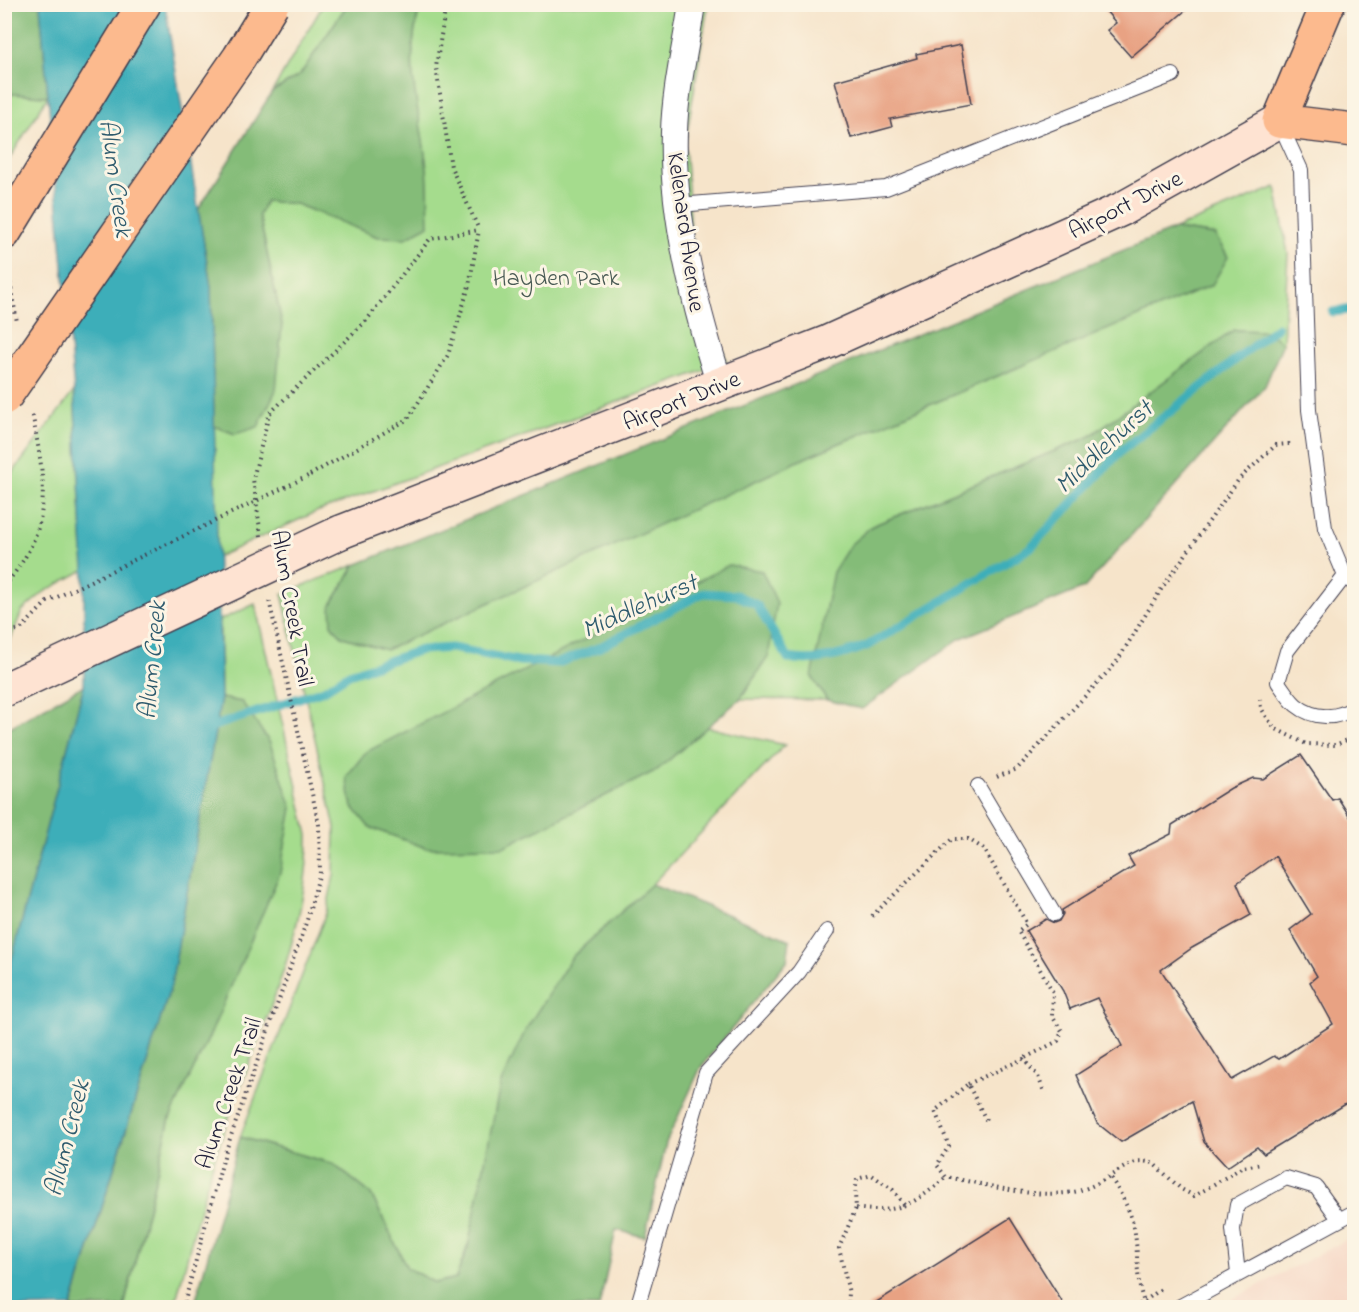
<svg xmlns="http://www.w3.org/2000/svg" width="1359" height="1312" font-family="'Indie Flower',sans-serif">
	<rect width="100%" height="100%" fill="#fcf5e5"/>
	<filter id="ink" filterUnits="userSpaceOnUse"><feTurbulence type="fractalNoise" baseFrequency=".0167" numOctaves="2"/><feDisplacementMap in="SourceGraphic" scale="12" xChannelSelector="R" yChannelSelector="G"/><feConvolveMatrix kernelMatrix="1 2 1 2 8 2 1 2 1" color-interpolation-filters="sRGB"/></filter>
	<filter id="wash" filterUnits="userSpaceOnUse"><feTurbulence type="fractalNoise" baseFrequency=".008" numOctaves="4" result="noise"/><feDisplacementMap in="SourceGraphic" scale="24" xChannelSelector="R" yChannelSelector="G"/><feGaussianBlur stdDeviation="1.35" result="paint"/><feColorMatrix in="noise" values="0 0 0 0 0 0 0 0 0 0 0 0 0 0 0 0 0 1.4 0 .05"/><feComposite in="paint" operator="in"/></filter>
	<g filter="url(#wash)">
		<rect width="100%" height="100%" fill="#f6e4ca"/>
		<path fill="#f5d3c1" d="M1354 1236V1307H1217Z"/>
		<path fill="#a5dc8d" stroke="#647f64" stroke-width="1.5" d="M323 5H347L300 75 272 92Z
			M421 5H708L685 145 694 274 727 362 316 512 217 557 214 426 235 434 282 324 259 215 266 201 296 204 378 237 427 170C417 115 403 59 421 5Z
			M12 94 48 96 5 166V99Z
			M1276 187 1288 254 1283 343 1266 331 1234 330 1089 437 872 526 812 677 827 700 740 699 768 657 366 752 347 777 352 806 657 770 707 727 785 745 652 884 572 957 456 1278 435 1283 407 1268 371 1194 333 1164 240 1137 326 913 334 875 335 827 282 594 355 565 331 605 814 454 1212 285 1216 235 1175 229Z
			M74 391 84 570 44 592 22 611 5 653V483Z
			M255 604 308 835C309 938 252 1048 219 1145 201 1198 189 1254 174 1307L124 1308 170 1118 211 1033 242 702 221 698 220 620Z"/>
		<path fill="#84bc78" stroke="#536f5a" stroke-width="1.5" d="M5 5H40L48 96 12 94 5 99Z
			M347 5H421C401 65 421 110 427 169 429 187 428 207 429 225L406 238 378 237 296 204 266 201 259 215 282 324 276 390 258 427 235 434 214 426 211 287 198 210 272 92 300 75Z
			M1175 229 1215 235 1228 257 1212 285 814 454 386 650 343 637 332 626 331 605 355 565Z
			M1234 330 1266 331 1283 343 1265 386 1084 588 959 639 862 709 827 700 812 677 833 572 850 545 872 526 1089 437Z
			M729 565 762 571 777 603 768 657 740 699 657 770 503 847 426 848 369 827 352 806 346 777 366 752Z
			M84 685 5 985V730Z
			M221 698 242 702 270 743 292 808 280 873 211 1033 170 1118 124 1307 71 1308 171 985Z
			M652 884 790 940 787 961 701 1067 666 1143 645 1237 616 1230 599 1307H194L240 1137 333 1164 371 1194 407 1268 435 1283 456 1278 468 1247 500 1085 526 1029 572 957Z"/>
		<path fill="#3eaeb9" stroke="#30687a" stroke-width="1.5" d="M40 5H165L211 287 221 698 171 985 71 1307 5 1308V985L84 685V570L74 391Z"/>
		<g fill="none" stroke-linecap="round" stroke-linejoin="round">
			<path stroke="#3eaeb9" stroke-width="9" d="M1333 312 1354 309
				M205 729 324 690 349 674 421 650 452 648 519 661 558 663 598 648 703 593 736 595 757 605 788 658C815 663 841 656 867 646L1030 548 1122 450 1277 327"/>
		</g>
		<g id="blocks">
			<path fill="#e8a283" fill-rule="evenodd" d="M1100 4H1193L1131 57 1107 30 1116 23Z
				M961 45 971 104 890 119 892 127 851 138 835 81 917 58 916 54Z
				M1301 755 1332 800 1338 798 1354 823V1099L1264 1154 1257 1147 1227 1167 1204 1142 1192 1101 1121 1142 1097 1123 1076 1075 1122 1046 1097 998 1070 1009 1063 991 1026 931 1046 919 1054 923 1059 921 1063 914 1062 910 1134 866 1128 856 1171 834 1172 825 1231 788 1253 778 1263 779ZM1275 856 1311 914 1290 930 1317 976 1310 982 1333 1024 1279 1059 1274 1056 1232 1080 1161 970 1192 948 1251 915 1237 883Z
				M1010 1218 1066 1308H867Z"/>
		</g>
	</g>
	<g filter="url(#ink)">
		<use href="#blocks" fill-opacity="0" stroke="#423f50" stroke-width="1.5"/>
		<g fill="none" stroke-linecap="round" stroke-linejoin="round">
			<g stroke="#423f50" stroke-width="16">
				<path id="lane" d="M1280 124 1301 170 1309 410 1325 528 1345 576 1354 584
					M679 205 886 188 1173 75
					M1345 576 1287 651 1278 682C1283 689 1289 699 1296 705 1313 719 1338 720 1354 707
					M978 786 1054 914
					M1238 1274 1233 1229 1237 1205 1286 1178 1316 1187 1339 1219
					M637 1308 706 1073 799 972 827 931
					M1177 1308 1354 1212"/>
			</g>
			<g stroke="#423f50" stroke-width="28">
				<path id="street" d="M692 4C686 46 675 90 674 132 671 211 696 310 720 385"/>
			</g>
			<g stroke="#423f50" stroke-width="36">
				<path id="secondary" d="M341 532 828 342 1122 209 1279 121"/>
			</g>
			<g stroke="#423f50" stroke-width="36">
				<path id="primary" d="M1328 4 1279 121 1354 130"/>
			</g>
			<g stroke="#423f50" stroke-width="36">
				<path id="highway" d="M4 233 144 4"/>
			</g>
			<path stroke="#423f50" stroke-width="4" stroke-dasharray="1.5 4.5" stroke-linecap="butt" d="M446 4 436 67 451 167 479 230
				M7 265 17 322
				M310 475 408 419 448 355 469 286 479 230
				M261 536 253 479 269 414 366 321 430 239 479 230
				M4 586C56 526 45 484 32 412
				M4 633 21 629 47 602
				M1260 699 1261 708 1274 728 1306 744 1335 745 1354 737
				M997 777 1017 769 1116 663 1162 588 1239 479 1276 445 1289 444 1291 447
				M872 916 952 839H968L984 849 1027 924 1018 931 1053 992 1052 1016 1062 1031 1058 1041 1023 1059
				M968 1084 1023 1059 1038 1076 1044 1092
				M986 1120 968 1084 935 1111 949 1146 937 1165 946 1177C988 1184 1029 1199 1073 1192 1097 1188 1114 1171 1135 1162 1140 1160 1148 1162 1153 1163L1181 1189 1194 1196 1243 1167 1261 1164
				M1111 1178C1121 1194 1130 1209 1134 1228 1139 1252 1135 1279 1144 1302
				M856 1208C897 1215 917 1203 946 1177
				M183 1308 225 1153 307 920 320 872 319 825 269 600
				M848 1308 849 1293 839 1248 856 1208 855 1194 857 1179 872 1175 893 1190 905 1206
				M1135 1308 1161 1289"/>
			<use href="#lane" stroke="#fff" stroke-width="14"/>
			<use href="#street" stroke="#fff" stroke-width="26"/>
			<use href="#secondary" stroke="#fee3d2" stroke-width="33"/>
			<use href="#primary" stroke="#fcba8e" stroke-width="33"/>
			<use href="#highway" stroke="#fcba8e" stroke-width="33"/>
			<g stroke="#423f50" stroke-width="36" stroke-linecap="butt">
				<path id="secondary-bridge" d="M4 690 341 532"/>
			</g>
			<g stroke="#423f50" stroke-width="36" stroke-linecap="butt">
				<path id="highway-bridge" d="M4 398 239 58 272 4"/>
			</g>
			<path stroke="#423f50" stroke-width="4" stroke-dasharray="1.5 4.5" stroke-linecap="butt" d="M47 602 310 475"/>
			<use href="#secondary-bridge" stroke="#fee3d2" stroke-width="33"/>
			<use href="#highway-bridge" stroke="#fcba8e" stroke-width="33"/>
		</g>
	</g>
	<g text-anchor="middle" stroke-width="6" stroke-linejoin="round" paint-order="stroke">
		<g font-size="24" fill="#22223b" stroke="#fcf5e5">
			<text transform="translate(1125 204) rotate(-27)" y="8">Airport Drive</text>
			<text transform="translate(687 232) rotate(82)" y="8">Kelenard Avenue</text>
			<text transform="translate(681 400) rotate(-22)" y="8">Airport Drive</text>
			<text transform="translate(293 608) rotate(80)" y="8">Alum Creek Trail</text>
			<text transform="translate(228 1093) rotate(-71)" y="8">Alum Creek Trail</text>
		</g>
		<g font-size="24" fill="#495a54" stroke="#fcf5e5">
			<text x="556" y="285">Hayden Park</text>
		</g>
		<g font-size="26" font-style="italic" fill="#2d5a6d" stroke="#fcf5e5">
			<text transform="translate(117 178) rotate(82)" y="9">Alum Creek</text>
			<text transform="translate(1103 446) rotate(-43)" y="9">Middlehurst</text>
			<text transform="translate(639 605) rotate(-24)" y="9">Middlehurst</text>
			<text transform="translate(151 660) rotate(-85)" y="9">Alum Creek</text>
			<text transform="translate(66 1138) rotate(-76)" y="9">Alum Creek</text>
		</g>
	</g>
	<rect width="1359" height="1312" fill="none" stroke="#fcf5e5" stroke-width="24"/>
</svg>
